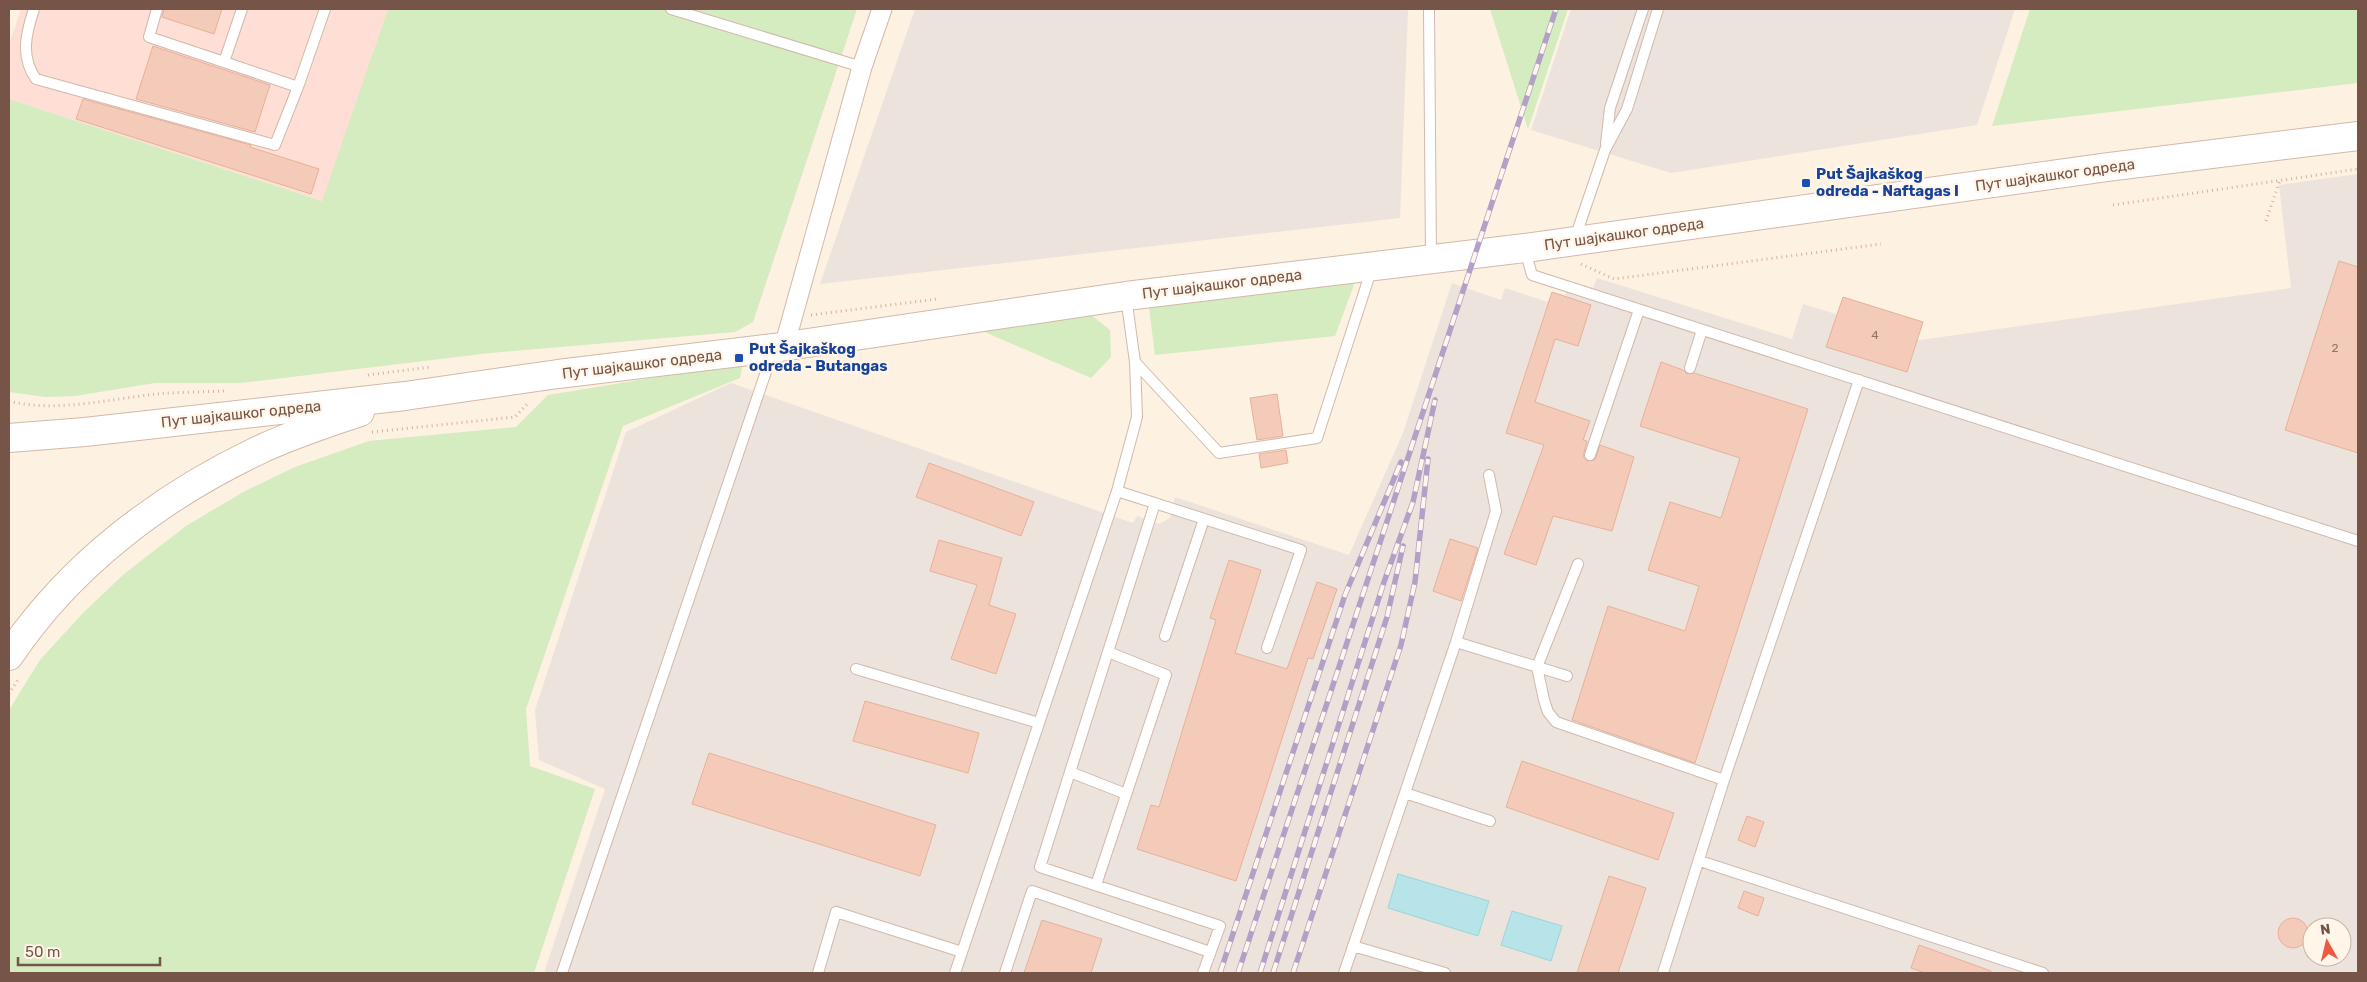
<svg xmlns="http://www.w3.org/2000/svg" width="2367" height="982" font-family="Rubik,sans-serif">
	<rect width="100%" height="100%" fill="#fdf1e2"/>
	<path fill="#feded5" d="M21 9H388L323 201 9 99V45Z"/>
	<path fill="#ece3dd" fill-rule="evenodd" d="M915 9H1408L1400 218 820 284Z
		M1571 9H2015L1977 125 1671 173 1531 130Z
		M2358 174V973H544L605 789 539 760 535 710 626 432 731 383 1133 523 1137 516 1159 524 1170 518 1175 497 1349 555 1403 433 1452 283 1501 300 1505 288 1548 302 1552 292 1565 296 1569 281 1593 288 1597 278 1792 339 1803 304 1920 340 2291 288 2279 185ZM2312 927H2342V957H2312Z"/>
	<path fill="#d5ebc0" d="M388 9H857L753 322 735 332 490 353 241 383H155L75 396 46 397 9 392V99L322 201Z
		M1490 9H1568L1528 129Z
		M2030 9H2358V83L1992 126Z
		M1355 282 1335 336 1155 355 1149 308Z
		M1090 314 1110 330 1111 357 1091 378 980 330Z
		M743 363 740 378 623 426 526 709 530 766 595 789 534 973H9V710L40 660 82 614 124 574 186 526 245 491 295 467 369 441 516 427 548 395Z"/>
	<path fill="#b6e4e8" stroke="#9bd5da" d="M1398 874 1489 901 1478 936 1388 908Z
		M1512 911 1562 926 1551 961 1501 945Z"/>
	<path fill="#f4cbb8" stroke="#e8b098" d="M164 9H222L214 34 162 17Z
		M153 46 270 85 255 132 136 99Z
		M83 99 251 145 250 147 319 169 311 194 76 119Z
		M2339 261 2358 267V453L2285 430Z
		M1552 292 1591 305 1578 346 1555 339 1535 402 1590 421 1583 440 1587 441 1583 456 1587 461 1595 460 1600 445 1634 457 1612 531 1553 516 1536 565 1504 554 1544 445 1506 433Z
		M1843 297 1923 322 1907 372 1826 347Z
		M1661 362 1683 370 1687 374 1694 373 1808 409 1695 763 1572 720 1608 606 1685 631 1699 586 1648 570 1670 502 1721 518 1740 458 1640 426Z
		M1277 394 1283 436 1257 440 1250 398Z
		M1286 450 1288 463 1261 468 1259 454Z
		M929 463 1034 502 1021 536 916 497Z
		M1450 539 1478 548 1461 601 1433 591Z
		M939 540 1002 558 989 605 1016 614 996 674 951 659 977 585 930 571Z
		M1229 560 1261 570 1235 653 1287 669 1317 582 1337 589 1313 659 1308 658 1236 881 1137 849 1151 805 1159 807 1216 620 1210 618Z
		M865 701 979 733 968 773 853 741Z
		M709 753 936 825 920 876 692 804Z
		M1522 761 1674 813 1658 860 1506 807Z
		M1747 816 1764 822 1755 847 1738 840Z
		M1609 876 1646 888 1618 973H1577Z
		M1744 891 1764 898 1758 916 1738 908Z
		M2278 933a15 15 0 1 1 30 0a15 15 0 1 1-30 0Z
		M1042 920 1102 939 1091 973H1024Z
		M1919 945 1991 971 1990 973H1925L1911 968Z"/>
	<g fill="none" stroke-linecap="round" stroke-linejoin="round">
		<g stroke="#d1b9ab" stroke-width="12">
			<path id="lane" d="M34 9C26 33 20 57 36 79L275 145 298 87 325 9
				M157 9 149 37 224 62
				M242 9 224 62 298 87
				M671 9 862 67
				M1429 9 1431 258
				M1606 144 1610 108 1643 9
				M1575 238 1605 150 1627 109 1658 9
				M1525 250 1532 275 2358 541
				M1135 362 1219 453 1317 438 1372 268
				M1690 368 1702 330
				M1590 455 1639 310
				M1117 491 1301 550 1267 648
				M1155 503 1040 867 1220 926 1203 973
				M1578 564 1537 667 1544 700 1548 712 1556 722 1724 780
				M1165 636 1204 519
				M1456 642 1567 676
				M856 669 1039 723
				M1070 772 1126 794
				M1405 793 1490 821
				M1700 861 2043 973
				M1096 885 1166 675 1108 652
				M1353 946 1445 973
				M562 973 773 351
				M818 973 836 912 962 952
				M955 973 1117 491 1137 417 1135 362 1126 297
				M1005 973 1032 891 1210 952
				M1344 973 1456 642 1496 511 1489 475
				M1663 973 1724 780 1859 380"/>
		</g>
		<g stroke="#d1b9ab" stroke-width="21">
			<path id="street" d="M784 347 862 67 882 9"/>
		</g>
		<g stroke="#d4b8a8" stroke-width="30">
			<path id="secondary" d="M9 438 85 432 405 396 558 374 774 348 1126 296 1525 248 2108 167 2358 136
				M9 656C69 566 160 497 257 451 290 435 325 424 360 412"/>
		</g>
		<path stroke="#d9af9b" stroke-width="3" stroke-dasharray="1 4" stroke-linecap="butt" d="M2113 205 2358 169
			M2266 221 2280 180
			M1581 264 1614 279 1881 244
			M811 315 937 299
			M368 375 431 367
			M9 401C56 413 109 399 157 394 179 392 203 392 225 391
			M372 432 515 417 529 402
			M9 694 19 678"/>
		<use href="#lane" stroke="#fff" stroke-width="10"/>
		<use href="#street" stroke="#fff" stroke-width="19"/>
		<use href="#secondary" stroke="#fff" stroke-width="28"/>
		<g stroke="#b2a0c7" stroke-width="5.5">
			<path id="rail" d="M1220 973 1345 595 1401 462
				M1238 973 1556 9
				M1260 973 1384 582 1413 502 1435 400
				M1273 973 1387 617 1403 546
				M1293 973 1401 645 1415 582 1428 459"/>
		</g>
		<use href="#rail" stroke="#fff5e9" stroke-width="4" stroke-dasharray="11" stroke-linecap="butt"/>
	</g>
	<g fill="#1a4fb4" stroke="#fff5e9" stroke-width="2">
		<rect x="1801" y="178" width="10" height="10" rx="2.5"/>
		<rect x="734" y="353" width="10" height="10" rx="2.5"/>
	</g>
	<g text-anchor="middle" stroke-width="4.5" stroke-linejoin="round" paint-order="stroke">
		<g font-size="12" fill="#967263">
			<text x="1875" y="339">4</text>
			<text x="2335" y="352">2</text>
		</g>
		<g font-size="15" font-weight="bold" fill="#164399" stroke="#fff5e9" text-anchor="start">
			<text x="1816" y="179">Put Šajkaškog<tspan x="1816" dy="17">odreda - Naftagas I</tspan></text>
			<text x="749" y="354">Put Šajkaškog<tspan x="749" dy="17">odreda - Butangas</tspan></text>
		</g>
		<g font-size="15" fill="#765447" stroke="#fff5e9">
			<text transform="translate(2055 175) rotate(-8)" y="5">Пут шајкашког одреда</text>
			<text transform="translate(1624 234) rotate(-8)" y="5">Пут шајкашког одреда</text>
			<text transform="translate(1222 284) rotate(-7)" y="5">Пут шајкашког одреда</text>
			<text transform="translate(642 364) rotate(-7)" y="5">Пут шајкашког одреда</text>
			<text transform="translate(241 414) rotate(-6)" y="5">Пут шајкашког одреда</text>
		</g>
	</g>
	<rect width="2367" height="982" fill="none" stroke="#765447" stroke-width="20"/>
	<g transform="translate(2327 942) rotate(352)"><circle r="24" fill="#fff5e9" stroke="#c8b5a8"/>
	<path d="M0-4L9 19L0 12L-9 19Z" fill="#ee5a41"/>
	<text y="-8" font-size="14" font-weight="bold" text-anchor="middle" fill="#765447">N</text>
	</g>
	<path d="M18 957v8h142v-8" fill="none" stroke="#765447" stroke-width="2.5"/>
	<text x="25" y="957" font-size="15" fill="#765447" stroke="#fff5e9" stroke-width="4" paint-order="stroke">50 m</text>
</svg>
